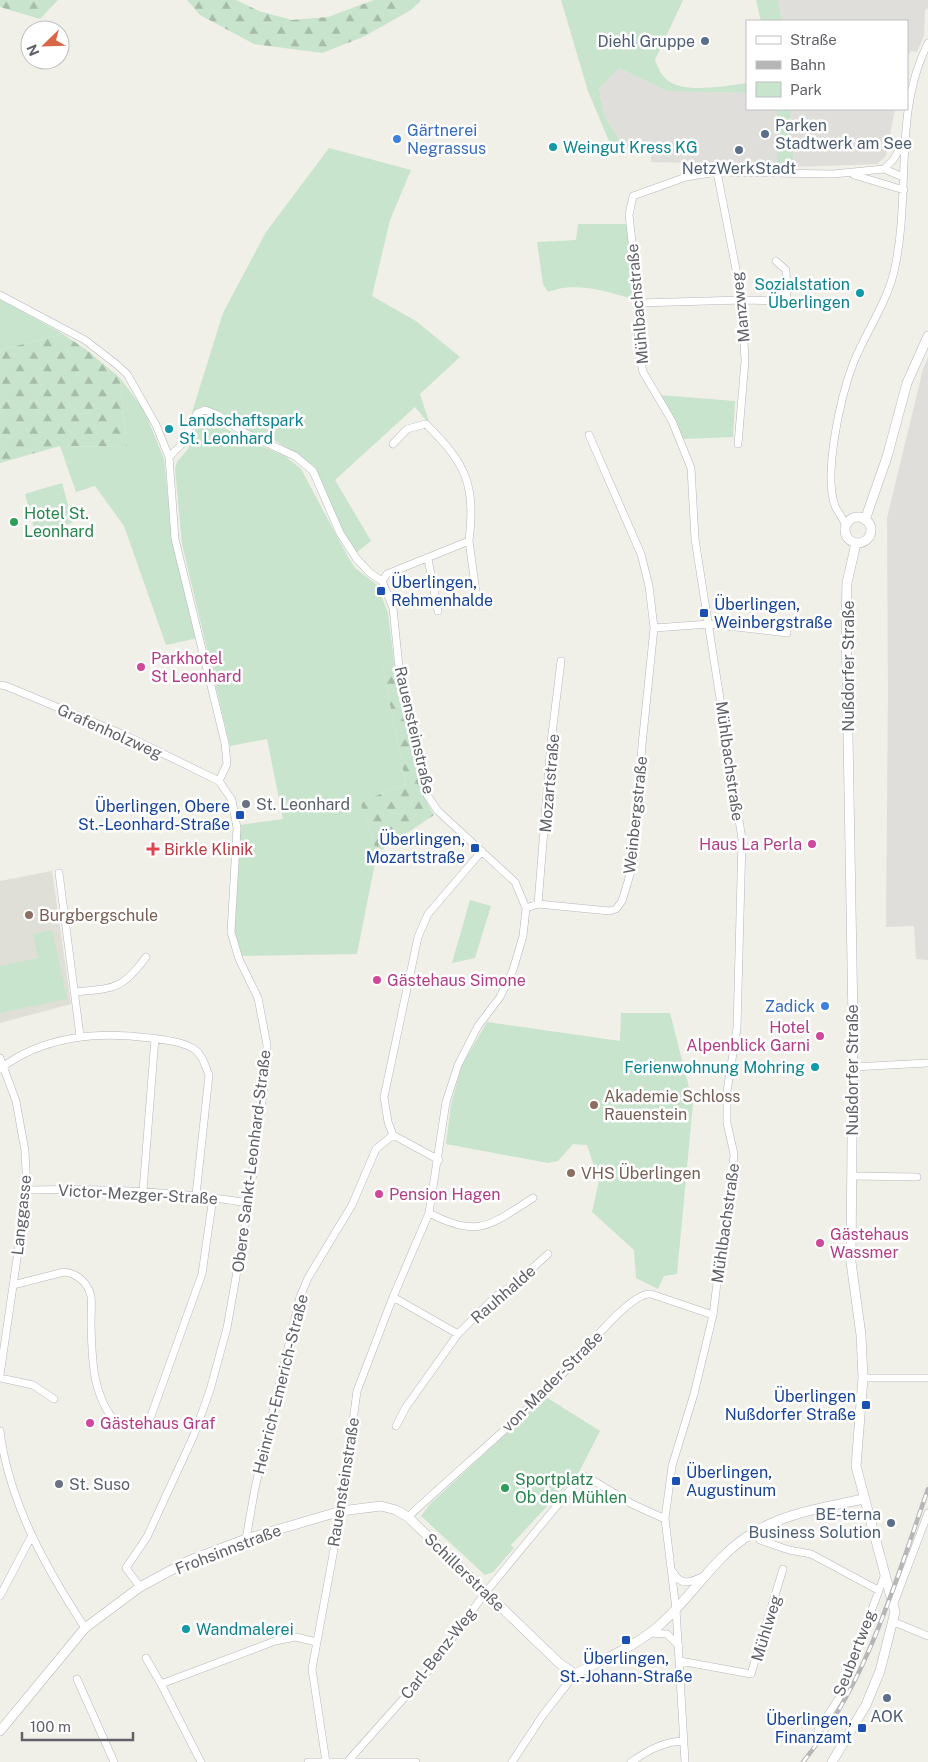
<svg xmlns="http://www.w3.org/2000/svg" width="928" height="1762" font-family="'Public Sans',sans-serif">
	<defs>
		<pattern id="forest-firs" width="22" height="20" patternUnits="userSpaceOnUse" patternTransform="scale(1.25)"><rect width="22" height="20" fill="#c8e4cc"/><path d="M5 1l3.5 6h-7zM16 11l3.5 6h-7z" fill="#a6bca9"/></pattern>
	</defs>
	<rect width="100%" height="100%" fill="#f0efe8"/>
	<path fill="#dfdeda" d="M778 0H928V8L925 10 924 36 917 52 911 51 907 57V21H782Z
		M619 68 667 91 747 93V109H777V165L651 162V148L624 147 604 115 599 89Z
		M790 109H895L886 156 877 164 794 167Z
		M928 357V960L916 959 914 926 886 927 888 693 887 518 923 369Z"/>
	<path fill="#dfded7" d="M52 871 71 1004 0 1023V881Z"/>
	<path fill="#c8e4cc" d="M561 0H683L655 60C658 68 662 77 670 82 687 93 728 86 747 83V93L667 91 619 68 599 89 604 115 624 147 611 146 588 91Z
		M756 0H778L782 21H761Z
		M777 109H790L794 167 777 165Z
		M329 148 411 170 390 220 372 296 416 321 460 357 420 394 430 425 415 407 335 480 371 541 356 553 344 536 314 466 276 441 243 429 214 409 202 406 192 412 223 313 266 232Z
		M578 224H627L633 299C606 291 575 281 548 292L543 284 537 242 576 240Z
		M0 299 63 334 0 350Z
		M120 378 144 410 164 459 172 535 198 638 166 645 124 526 95 486 76 492 60 446 127 447Z
		M659 395 735 401 733 437 683 439Z
		M199 419H211L240 437 285 456 301 469 347 555 355 568 377 585 388 613 394 662 382 665 406 784 360 802 377 853 357 954 242 956 234 930 240 825 283 819 267 739 230 746 182 544 175 468 177 462 188 449Z
		M62 483 73 523 35 532 25 494Z
		M470 900 491 906 475 958 452 963Z
		M52 930 67 999 0 1013V966L38 958 33 934Z
		M621 1013H670L693 1103 677 1274 664 1276 658 1289 636 1278 634 1250 592 1212 599 1181 587 1145 573 1144 558 1161 548 1163 446 1144 451 1104 462 1065 487 1022 620 1041Z
		M546 1397 600 1431 579 1472 511 1545 514 1548 493 1572 485 1575 421 1516 430 1504Z"/>
	<path fill="url(#forest-firs)" d="M0 0H58L40 19 0 7Z
		M187 0H236L259 11 292 20 328 17 374 0H421L411 10 363 37 322 53 254 44 200 15Z
		M63 334 88 351 120 378 127 447 60 446 0 463V350Z
		M394 662 422 793 434 815 377 853 360 802 406 784 382 665Z"/>
	<g fill="none" stroke-linecap="round" stroke-linejoin="round">
		<g stroke="#b5b7bb" stroke-width="8">
			<path id="minor" d="M884 169 903 177
				M717 172 742 300 745 361 738 444
				M854 175 904 190
				M776 261 786 270 787 301
				M0 295 85 340 116 364 127 374 156 425 169 457 175 539 225 743 227 764 219 781
				M639 303 742 300 831 302
				M589 435 641 554 649 586 654 628
				M169 457 181 445 197 413 205 410 218 415 243 432 295 456 313 471 340 533 356 558 370 573 382 581 393 608 400 677 427 795 438 811 515 882 526 908 523 936 513 970 500 997 478 1026 458 1065 446 1102 429 1213 393 1297 357 1391 341 1511 312 1669 326 1762
				M846 525C843 519 838 512 835 506 823 473 841 396 853 364 866 331 888 302 895 267 911 193 893 112 928 43
				M469 541 476 592
				M428 559 438 611
				M382 581 387 574 469 541C476 484 466 464 426 424L407 429 393 444
				M0 685 6 686 129 737 219 781 232 800 237 828 231 932 239 959 258 998 267 1045 265 1078 249 1203 227 1328 210 1390 194 1435 147 1537 126 1568 140 1587
				M59 873 80 1036
				M538 904 551 742 561 661
				M526 908 538 904 609 911 616 909 622 901 633 865 642 745 654 628 710 624 787 633
				M76 992C114 988 122 990 146 957
				M0 1058 16 1101 25 1151 27 1190 0 1375
				M853 1067 928 1063
				M0 1069C42 1036 99 1031 150 1038 164 1040 182 1041 194 1049 203 1055 205 1066 209 1075L196 1195
				M439 1160 393 1135 388 1122 384 1097 418 937 428 914 482 851
				M852 1176 917 1177
				M27 1190C101 1188 175 1191 249 1203
				M143 1191 155 1038
				M429 1213C479 1239 490 1225 533 1198
				M13 1285 64 1272C77 1273 88 1283 91 1296 92 1304 91 1314 91 1323 92 1360 92 1397 118 1425L138 1427 151 1416 202 1274 213 1197
				M393 1297 458 1334 496 1296 514 1285 548 1254
				M0 1378 33 1385 54 1399
				M863 1378H928
				M396 1426 406 1407 458 1334
				M0 1431C9 1503 46 1568 85 1628
				M408 1517C467 1462 529 1412 583 1352 595 1338 633 1292 651 1294L713 1315
				M246 1539 255 1488 300 1297 308 1278 352 1205 376 1149 393 1135
				M760 1540 789 1550 811 1554 878 1590
				M673 1572C681 1587 691 1582 704 1576
				M0 1596 32 1535
				M894 1603 928 1513
				M894 1622 928 1636
				M650 1633 667 1634 679 1646
				M146 1658 161 1684
				M680 1661 751 1674 783 1569
				M77 1679 114 1762
				M818 1730 839 1698 885 1574
				M348 1761 429 1670 485 1593 579 1479 584 1476 589 1478 632 1504 665 1519
				M201 1762 161 1684 275 1641 296 1637 316 1642
				M308 1762H416
				M512 1762 543 1715 575 1674
				M631 1762C647 1751 664 1741 684 1741
				M685 1762 676 1609 665 1519 672 1466 694 1394 713 1315 721 1251 729 1206 734 1154 727 1123V1091L737 1028 742 839 695 539 691 468 672 421 643 372 638 349 639 303 629 215 633 196 686 177 717 172 833 174 884 169 893 160 904 142"/>
		</g>
		<g stroke="#b5b7bb" stroke-width="10">
			<path id="tertiary" d="M845 530a13 13 0 1 1 26 0a13 13 0 1 1-26 0Z
				M865 520 887 457 907 383 928 336
				M0 1731 85 1628 140 1587 188 1561 246 1539 341 1511 381 1506 396 1510 408 1517 559 1663 575 1674C604 1659 639 1645 663 1622 694 1594 715 1556 751 1534 784 1513 826 1507 863 1499
				M832 1762 866 1705 880 1671 895 1612 856 1466 863 1378 861 1335 851 1262 853 1021 846 620 847 583 856 543"/>
		</g>
		<use href="#minor" stroke="#fff" stroke-width="7"/>
		<use href="#tertiary" stroke="#fff" stroke-width="9"/>
		<g stroke="#b6b6b7" stroke-width="4.5">
			<path id="rail" d="M803 1762C867 1683 895 1583 928 1489"/>
		</g>
		<use href="#rail" stroke="#fff" stroke-width="2.5" stroke-dasharray="8" stroke-linecap="butt"/>
	</g>
	<g fill="#5c6f8a" stroke="#fff" stroke-width="2">
		<circle cx="705" cy="41" r="5"/>
		<circle cx="765" cy="134" r="5"/>
		<circle cx="739" cy="150" r="5"/>
		<circle cx="891" cy="1523" r="5"/>
		<circle cx="887" cy="1698" r="5"/>
	</g>
	<g fill="#3f7fe0" stroke="#fff" stroke-width="2">
		<circle cx="397" cy="139" r="5"/>
		<circle cx="825" cy="1006" r="5"/>
	</g>
	<g fill="#0f9aa8" stroke="#fff" stroke-width="2">
		<circle cx="553" cy="147" r="5"/>
		<circle cx="860" cy="293" r="5"/>
		<circle cx="169" cy="429" r="5"/>
		<circle cx="815" cy="1067" r="5"/>
		<circle cx="186" cy="1629" r="5"/>
	</g>
	<g fill="#2e9e5b" stroke="#fff" stroke-width="2">
		<circle cx="14" cy="522" r="5"/>
		<circle cx="505" cy="1488" r="5"/>
	</g>
	<g fill="#1a4fb4" stroke="#fff" stroke-width="2">
		<rect x="376" y="586" width="10" height="10" rx="2.5"/>
		<rect x="699" y="608" width="10" height="10" rx="2.5"/>
		<rect x="235" y="810" width="10" height="10" rx="2.5"/>
		<rect x="470" y="843" width="10" height="10" rx="2.5"/>
		<rect x="861" y="1400" width="10" height="10" rx="2.5"/>
		<rect x="671" y="1476" width="10" height="10" rx="2.5"/>
		<rect x="621" y="1635" width="10" height="10" rx="2.5"/>
		<rect x="857" y="1723" width="10" height="10" rx="2.5"/>
	</g>
	<g fill="#d1479c" stroke="#fff" stroke-width="2">
		<circle cx="141" cy="667" r="5"/>
		<circle cx="812" cy="844" r="5"/>
		<circle cx="377" cy="980" r="5"/>
		<circle cx="820" cy="1036" r="5"/>
		<circle cx="379" cy="1194" r="5"/>
		<circle cx="820" cy="1243" r="5"/>
		<circle cx="90" cy="1423" r="5"/>
	</g>
	<g fill="#6b7280" stroke="#fff" stroke-width="2">
		<circle cx="246" cy="804" r="5"/>
		<circle cx="59" cy="1484" r="5"/>
	</g>
	<path fill="#e0444e" stroke="#fff" stroke-width="2" d="M150.5 841.5h5v5h5v5h-5v5h-5v-5h-5v-5h5z"/>
	<g fill="#8d6e63" stroke="#fff" stroke-width="2">
		<circle cx="29" cy="915" r="5"/>
		<circle cx="594" cy="1105" r="5"/>
		<circle cx="571" cy="1173" r="5"/>
	</g>
	<g text-anchor="middle" stroke-width="5" stroke-linejoin="round" paint-order="stroke">
		<g font-size="16" fill="#4e5e75" stroke="#fff" text-anchor="end">
			<text x="695" y="47">Diehl Gruppe</text>
			<text x="775" y="131" text-anchor="start">Parken<tspan x="775" dy="18">Stadtwerk am See</tspan></text>
			<text x="739" y="174" text-anchor="middle">NetzWerkStadt</text>
			<text x="881" y="1520">BE-terna<tspan x="881" dy="18">Business Solution</tspan></text>
			<text x="887" y="1722" text-anchor="middle">AOK</text>
		</g>
		<g font-size="16" fill="#366cbe" stroke="#fff" text-anchor="start">
			<text x="407" y="136">Gärtnerei<tspan x="407" dy="18">Negrassus</tspan></text>
			<text x="815" y="1012" text-anchor="end">Zadick</text>
		</g>
		<g font-size="16" fill="#0d838f" stroke="#fff" text-anchor="start">
			<text x="563" y="153">Weingut Kress KG</text>
			<text x="850" y="290" text-anchor="end">Sozialstation<tspan x="850" dy="18">Überlingen</tspan></text>
			<text x="179" y="426">Landschaftspark<tspan x="179" dy="18">St. Leonhard</tspan></text>
			<text x="805" y="1073" text-anchor="end">Ferienwohnung Mohring</text>
			<text x="196" y="1635">Wandmalerei</text>
		</g>
		<g font-size="16" fill="#606267" stroke="#fff">
			<text transform="translate(637 304) rotate(-95)" y="6">Mühlbachstraße</text>
			<text transform="translate(740 307) rotate(-96)" y="6">Manzweg</text>
			<text transform="translate(848 666) rotate(-90)" y="6">Nußdorfer Straße</text>
			<text transform="translate(415 730) rotate(77)" y="6">Rauensteinstraße</text>
			<text transform="translate(110 731) rotate(24)" y="6">Grafenholzweg</text>
			<text transform="translate(730 761) rotate(82)" y="6">Mühlbachstraße</text>
			<text transform="translate(549 783) rotate(-85)" y="6">Mozartstraße</text>
			<text transform="translate(635 815) rotate(-84)" y="6">Weinbergstraße</text>
			<text transform="translate(852 1070) rotate(-90)" y="6">Nußdorfer Straße</text>
			<text transform="translate(251 1161) rotate(-83)" y="6">Obere Sankt-Leonhard-Straße</text>
			<text transform="translate(138 1194) rotate(3)" y="6">Victor-Mezger-Straße</text>
			<text transform="translate(21 1215) rotate(-84)" y="6">Langgasse</text>
			<text transform="translate(725 1223) rotate(-82)" y="6">Mühlbachstraße</text>
			<text transform="translate(503 1294) rotate(-41)" y="6">Rauhhalde</text>
			<text transform="translate(552 1381) rotate(-45)" y="6">von-Mader-Straße</text>
			<text transform="translate(280 1384) rotate(-76)" y="6">Heinrich-Emerich-Straße</text>
			<text transform="translate(343 1482) rotate(-81)" y="6">Rauensteinstraße</text>
			<text transform="translate(228 1549) rotate(-21)" y="6">Frohsinnstraße</text>
			<text transform="translate(465 1572) rotate(44)" y="6">Schillerstraße</text>
			<text transform="translate(766 1628) rotate(-73)" y="6">Mühlweg</text>
			<text transform="translate(438 1653) rotate(-52)" y="6">Carl-Benz-Weg</text>
			<text transform="translate(854 1653) rotate(-69)" y="6">Seubertweg</text>
		</g>
		<g font-size="16" fill="#27864d" stroke="#fff" text-anchor="start">
			<text x="24" y="519">Hotel St.<tspan x="24" dy="18">Leonhard</tspan></text>
			<text x="515" y="1485">Sportplatz<tspan x="515" dy="18">Ob den Mühlen</tspan></text>
		</g>
		<g font-size="16" fill="#164399" stroke="#fff" text-anchor="end">
			<text x="391" y="588" text-anchor="start">Überlingen,<tspan x="391" dy="18">Rehmenhalde</tspan></text>
			<text x="714" y="610" text-anchor="start">Überlingen,<tspan x="714" dy="18">Weinbergstraße</tspan></text>
			<text x="230" y="812">Überlingen, Obere<tspan x="230" dy="18">St.-Leonhard-Straße</tspan></text>
			<text x="465" y="845">Überlingen,<tspan x="465" dy="18">Mozartstraße</tspan></text>
			<text x="856" y="1402">Überlingen<tspan x="856" dy="18">Nußdorfer Straße</tspan></text>
			<text x="686" y="1478" text-anchor="start">Überlingen,<tspan x="686" dy="18">Augustinum</tspan></text>
			<text x="626" y="1664" text-anchor="middle">Überlingen,<tspan x="626" dy="18">St.-Johann-Straße</tspan></text>
			<text x="852" y="1725">Überlingen,<tspan x="852" dy="18">Finanzamt</tspan></text>
		</g>
		<g font-size="16" fill="#b23c85" stroke="#fff" text-anchor="start">
			<text x="151" y="664">Parkhotel<tspan x="151" dy="18">St Leonhard</tspan></text>
			<text x="802" y="850" text-anchor="end">Haus La Perla</text>
			<text x="387" y="986">Gästehaus Simone</text>
			<text x="810" y="1033" text-anchor="end">Hotel<tspan x="810" dy="18">Alpenblick Garni</tspan></text>
			<text x="389" y="1200">Pension Hagen</text>
			<text x="830" y="1240">Gästehaus<tspan x="830" dy="18">Wassmer</tspan></text>
			<text x="100" y="1429">Gästehaus Graf</text>
		</g>
		<g font-size="16" fill="#5b616d" stroke="#fff" text-anchor="start">
			<text x="256" y="810">St. Leonhard</text>
			<text x="69" y="1490">St. Suso</text>
		</g>
		<g font-size="16" fill="#be3a42" stroke="#fff" text-anchor="start">
			<text x="164" y="855">Birkle Klinik</text>
		</g>
		<g font-size="16" fill="#785e54" stroke="#fff" text-anchor="start">
			<text x="39" y="921">Burgbergschule</text>
			<text x="604" y="1102">Akademie Schloss<tspan x="604" dy="18">Rauenstein</tspan></text>
			<text x="581" y="1179">VHS Überlingen</text>
		</g>
	</g>
	<rect x="746" y="20" width="162" height="90" fill="#ffffff" stroke="#bfc0c2"/>
	<rect x="756" y="36" width="25" height="8" fill="#ffffff" stroke="#bfc0c2"/>
	<text x="790" y="45" font-size="15" fill="#606267">Straße</text>
	<rect x="756" y="61" width="25" height="8" fill="#b6b6b7" stroke="#bfc0c2"/>
	<text x="790" y="70" font-size="15" fill="#606267">Bahn</text>
	<rect x="756" y="82" width="25" height="15" fill="#c8e4cc" stroke="#bfc0c2"/>
	<text x="790" y="95" font-size="15" fill="#606267">Park</text>
	<g transform="translate(45 45) rotate(247)"><circle r="24" fill="#ffffff" stroke="#bfc0c2"/>
	<path d="M0-4L9 19L0 12L-9 19Z" fill="#d86647"/>
	<text y="-8" font-size="14" font-weight="bold" text-anchor="middle" fill="#606267">N</text>
	</g>
	<path d="M22 1732v8h111v-8" fill="none" stroke="#606267" stroke-width="2.5"/>
	<text x="30" y="1732" font-size="15" fill="#606267" stroke="#ffffff" stroke-width="4" paint-order="stroke">100 m</text>
</svg>
